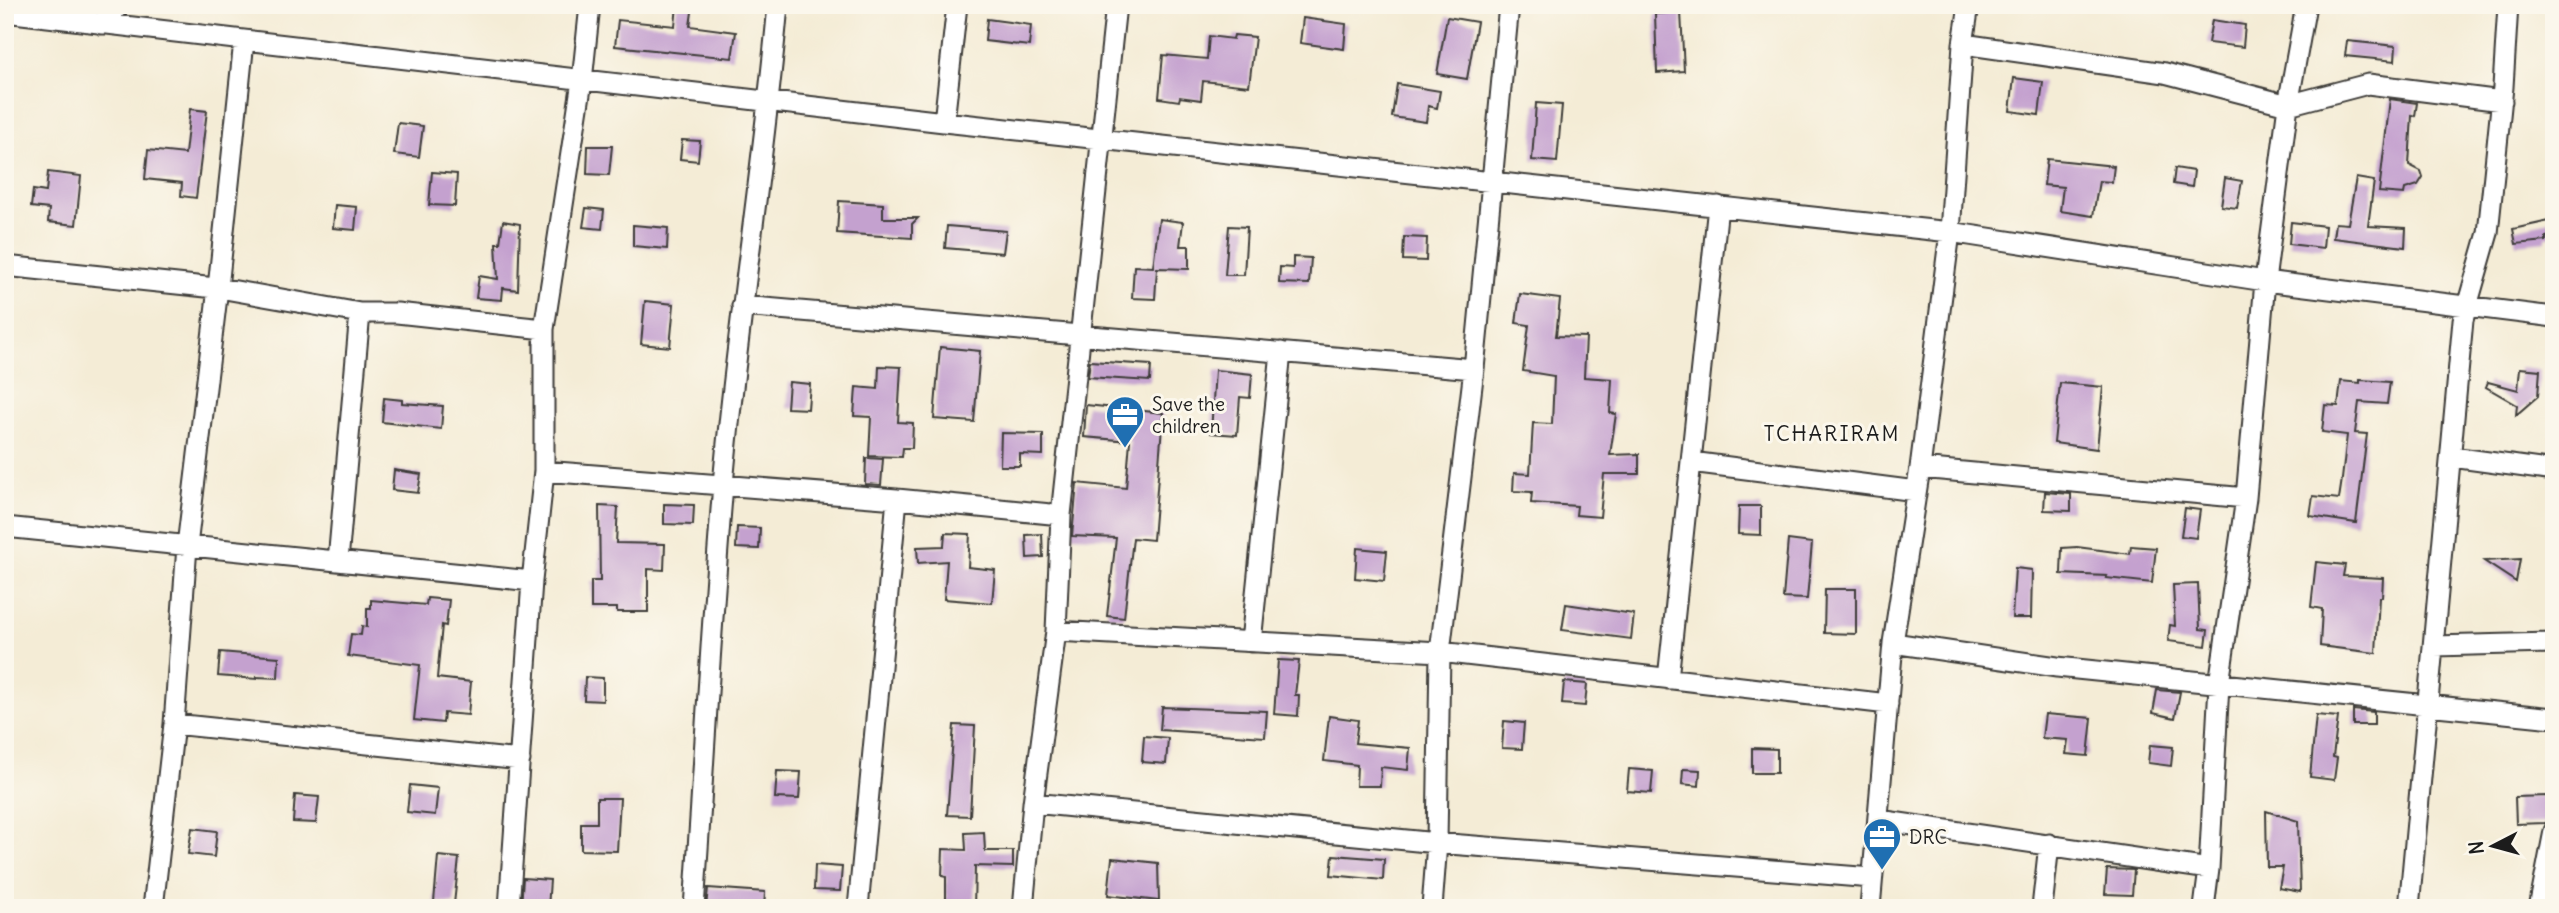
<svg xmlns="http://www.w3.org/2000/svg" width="2559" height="913" font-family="Delius,sans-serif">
	<rect width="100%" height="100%" fill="#fbf7ec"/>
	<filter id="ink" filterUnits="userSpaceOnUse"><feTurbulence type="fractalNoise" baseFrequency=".0143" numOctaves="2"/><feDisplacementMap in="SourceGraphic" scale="14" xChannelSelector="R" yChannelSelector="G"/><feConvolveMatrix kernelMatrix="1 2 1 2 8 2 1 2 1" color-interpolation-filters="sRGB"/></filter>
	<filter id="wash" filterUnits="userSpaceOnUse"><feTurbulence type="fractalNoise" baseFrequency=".00686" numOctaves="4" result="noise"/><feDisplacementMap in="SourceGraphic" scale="28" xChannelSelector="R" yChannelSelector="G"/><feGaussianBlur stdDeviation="1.57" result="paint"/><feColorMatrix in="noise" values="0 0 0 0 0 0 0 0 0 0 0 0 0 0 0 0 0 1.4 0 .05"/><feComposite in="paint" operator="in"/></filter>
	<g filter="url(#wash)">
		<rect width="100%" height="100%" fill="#f4ecd6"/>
		<g id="blocks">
			<path fill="#c4a1cf" d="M677 5H693L690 26 736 32 732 58 615 46 618 20 675 26Z
				M1681 12 1684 71 1657 73 1655 14Z
				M1447 17 1477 22 1467 79 1437 74Z
				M1303 18 1346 24 1344 49 1300 43Z
				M987 19 1031 25 1029 46 985 41Z
				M2212 20 2245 25 2243 47 2208 43Z
				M1234 35 1255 37 1249 86 1203 81 1201 100 1180 97 1179 101 1159 98 1163 55 1207 59 1209 36 1233 39Z
				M2347 41 2396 46 2395 61 2345 56Z
				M2014 78 2043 82 2039 115 2010 111Z
				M1397 84 1440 91 1437 108 1428 106 1426 122 1392 117Z
				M2390 99 2417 103 2415 116 2412 115 2409 165 2421 171 2423 177 2418 185 2405 189 2404 194 2379 192Z
				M1536 103 1562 105 1557 162 1532 160Z
				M190 109 207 111 196 198 181 196 182 183 145 179 148 150 185 154Z
				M398 123 423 126 419 157 394 154Z
				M682 140 700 141 698 161 680 159Z
				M588 146H612L609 175 587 174Z
				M2047 159 2114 166 2112 182 2099 181 2093 216 2060 211 2063 187 2044 185Z
				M2175 168 2194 171 2192 187 2173 184Z
				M48 172 81 176 76 225 48 222 49 209 31 207 33 190 46 192Z
				M432 172 457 174 455 206 429 205Z
				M2225 178 2242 181 2237 208 2221 206Z
				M2356 178 2374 181 2368 226 2406 228 2405 247 2333 238 2335 223 2348 224Z
				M839 201 883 204V218H918L912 224V238L837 233Z
				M335 205 357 207 355 230 333 228Z
				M586 208 604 210 602 229 583 227Z
				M1159 219 1183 222 1180 246H1189V269L1157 268 1155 299 1132 298 1134 266 1153 267Z
				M2554 220V235L2546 237V241L2516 244 2513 229Z
				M503 221 520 224 518 290 503 288 502 300 476 298 479 276 498 279 496 243H500Z
				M2291 222 2325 226 2323 248 2289 244Z
				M633 225 668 228 667 249 633 246Z
				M947 226 1006 231 1003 253 945 248Z
				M1229 226 1247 227 1244 275H1225Z
				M1404 237 1427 238 1426 261 1403 260Z
				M1293 257 1311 258 1309 284 1279 283 1280 267 1293 268Z
				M1520 294 1560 299 1556 336 1586 337 1584 377 1612 379 1610 413 1616 414 1610 455 1639 454V474H1604L1600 517 1576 515 1577 506 1531 503 1532 492 1513 491 1514 473 1530 474 1533 423 1552 424 1554 376 1523 371 1529 325 1516 323Z
				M645 301 674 304 670 347 641 344Z
				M940 347 980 351 974 422 934 419Z
				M1090 361 1151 365 1150 381 1088 377Z
				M879 366 901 367 898 422 913 423 912 448H903L902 457 869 456 871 417 854 416 856 387 878 389Z
				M2520 368 2540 370 2538 396 2516 415 2517 405 2486 387 2488 382 2518 390Z
				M1215 370 1252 374 1250 398 1240 397 1237 435 1211 433Z
				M2360 380 2390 382 2387 404 2359 402 2355 433 2367 434 2356 523 2310 516 2313 496 2339 499 2342 479 2347 435 2322 432 2325 405 2338 406 2341 381 2360 383Z
				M789 382 810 384 808 409 787 408Z
				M2060 383 2103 387 2097 449 2054 443Z
				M384 398 402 400V403L443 406 441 429 382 422Z
				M1086 405 1163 413 1153 540 1133 538 1124 618 1107 616 1116 538 1072 536 1077 483 1126 488 1130 441 1084 437Z
				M1001 433 1043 434V455L1020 454V466H1000Z
				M866 458 883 459 881 485 865 484Z
				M394 470 421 474 418 493 392 490Z
				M2045 492 2071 494V511L2044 510Z
				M664 504 694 505 693 525 664 524Z
				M599 506 618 507 616 543 665 544 664 570 648 569V612H617V608H591V581H600Z
				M1739 506H1761V535L1738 534Z
				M2185 508 2200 510 2196 538 2181 536Z
				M737 527 760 528 759 549 736 548Z
				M945 533 970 534 968 567 995 570 992 603 944 599 947 561 918 563 917 547 944 546Z
				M1042 534 1043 557 1027 558 1026 535Z
				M1788 540 1812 543 1807 599 1783 598Z
				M2131 546 2156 548 2152 583 2106 578 2107 576 2061 574 2062 548 2077 547 2130 554Z
				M1357 548 1387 551 1384 581 1355 578Z
				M2520 559 2516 582 2484 561Z
				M2316 562 2345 565 2343 576 2383 578 2382 597H2379L2376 653 2320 646 2322 609 2311 607Z
				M2015 568 2032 570 2031 618H2012Z
				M2198 584 2200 629 2208 630 2206 646 2168 641 2170 625 2175 626 2173 585Z
				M1825 589H1856V634L1824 633Z
				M427 598 449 600 446 626 442 625 437 678 471 682 468 715 444 713 443 723 414 720 420 665 348 656 351 634 361 635 362 626 367 627V608H371V600L426 605Z
				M1566 604 1634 614 1631 639 1562 630Z
				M220 652 279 657 278 678 257 677V679L218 676Z
				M1278 660 1299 661 1295 695H1299L1298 716 1274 714Z
				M585 677 603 678V701L584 700Z
				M1564 682 1587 684 1585 706 1562 704Z
				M2157 690 2180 692 2175 718 2153 713Z
				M1162 707 1267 711 1265 737 1160 730Z
				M2353 710 2374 712V725H2353Z
				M2045 714 2092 718 2088 756 2066 754 2068 740 2042 738Z
				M2316 715 2338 717 2333 757 2337 758 2334 780 2310 777Z
				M1329 716 1358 720 1355 743 1410 748 1408 770 1381 767 1380 786H1356L1357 765 1324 761Z
				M1504 721 1524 723 1522 749 1502 748Z
				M954 725 975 726 970 816 947 815Z
				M1144 736 1168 738 1166 764 1142 762Z
				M2150 745 2173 747 2171 766 2148 763Z
				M1752 748 1777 749V773H1752Z
				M1629 769 1653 771 1651 793 1627 791Z
				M1683 769 1700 770 1699 786 1682 784Z
				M777 771 801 772 799 799 775 798Z
				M410 785 438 788 435 815 407 812Z
				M295 795 319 797 316 823 293 822Z
				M2547 796 2548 821 2545 823 2516 824 2515 797Z
				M597 798H620L617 851 581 850V823H597Z
				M2266 811 2298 821 2300 892 2279 888 2283 867H2267Z
				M192 828 217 831 214 857 188 854Z
				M984 832 985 851H1013V867L975 866 974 908H946V877L942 876 943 849 966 850 965 833Z
				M1333 855 1384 859 1383 880 1331 875Z
				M438 856 459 858 454 904 434 902Z
				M1112 858 1158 863 1159 901 1108 895Z
				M815 865 842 867 840 891 814 890Z
				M2107 869 2134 870 2132 895 2105 894Z
				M523 878 550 880 548 908H521Z
				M708 888 765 892 764 908H706Z"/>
		</g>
	</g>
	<g filter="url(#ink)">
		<use href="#blocks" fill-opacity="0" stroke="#3c3b38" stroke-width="2"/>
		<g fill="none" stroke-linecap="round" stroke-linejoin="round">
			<g stroke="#3c3b38" stroke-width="23">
				<path id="street" d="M5 12 944 122 1950 232 2265 281 2554 317
					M101 24 120 5
					M1963 44 2165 73 2288 105 2368 84 2502 101
					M944 122 957 5
					M5 266 225 289 360 313H397L544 329
					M742 306 1474 369
					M2452 457 2554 471
					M1691 462 1916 491
					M1920 468 2246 498
					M544 471 897 499 1061 515
					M5 527 532 581
					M338 561 360 313
					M1056 631 1440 652 1888 704
					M1251 642 1281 352
					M1893 643 2057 667 2554 718
					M2434 646 2554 643
					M1668 679 1718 206
					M174 724 520 760
					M1033 803 1437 843 1872 878
					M1879 820 2209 869
					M153 908 174 724 187 546 218 288 244 41
					M509 908 532 581 544 471V329L582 81 590 5
					M694 908C704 767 711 625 723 485 737 324 764 165 778 5
					M858 908 897 499
					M1023 908 1033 803 1056 631 1061 515 1116 5
					M1432 908 1437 843 1440 652 1474 369 1509 5
					M1870 908 1893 643 1920 468 1950 232 1963 44 1969 5
					M2042 908 2049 844
					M2204 908 2209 869 2219 684 2246 498 2265 281 2288 105 2306 5
					M2409 908 2463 320 2488 233 2503 87 2508 5
					M2539 908 2554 831"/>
			</g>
			<use href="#street" stroke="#fff" stroke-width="19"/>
		</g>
	</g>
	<defs>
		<g id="office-pin" transform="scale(2.0125)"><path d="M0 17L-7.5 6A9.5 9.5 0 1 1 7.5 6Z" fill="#1f6fb2" stroke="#fbf7ec"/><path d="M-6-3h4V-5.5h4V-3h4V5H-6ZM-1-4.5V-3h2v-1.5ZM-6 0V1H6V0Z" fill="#fff"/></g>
	</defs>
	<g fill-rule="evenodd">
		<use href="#office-pin" x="1125" y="415"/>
		<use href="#office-pin" x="1882" y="837"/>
	</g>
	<g text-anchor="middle" stroke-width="6" stroke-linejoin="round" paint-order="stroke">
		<g font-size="19" fill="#1c1c1c" stroke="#fbf7ec" text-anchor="start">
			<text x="1152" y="411">Save the<tspan x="1152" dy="22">children</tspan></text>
			<text x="1909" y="844">DRC</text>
		</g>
		<g font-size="21" letter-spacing="2" fill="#1c1c1c" stroke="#fbf7ec">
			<text x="1832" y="441">TCHARIRAM</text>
		</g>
	</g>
	<rect width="2559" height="913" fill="none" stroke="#fbf7ec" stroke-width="28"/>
	<g transform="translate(2493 846) rotate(264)" stroke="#fbf7ec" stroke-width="5" paint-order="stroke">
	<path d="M0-5L12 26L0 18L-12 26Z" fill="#1c1c1c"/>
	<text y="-10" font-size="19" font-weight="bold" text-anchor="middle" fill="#1c1c1c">N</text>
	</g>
</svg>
